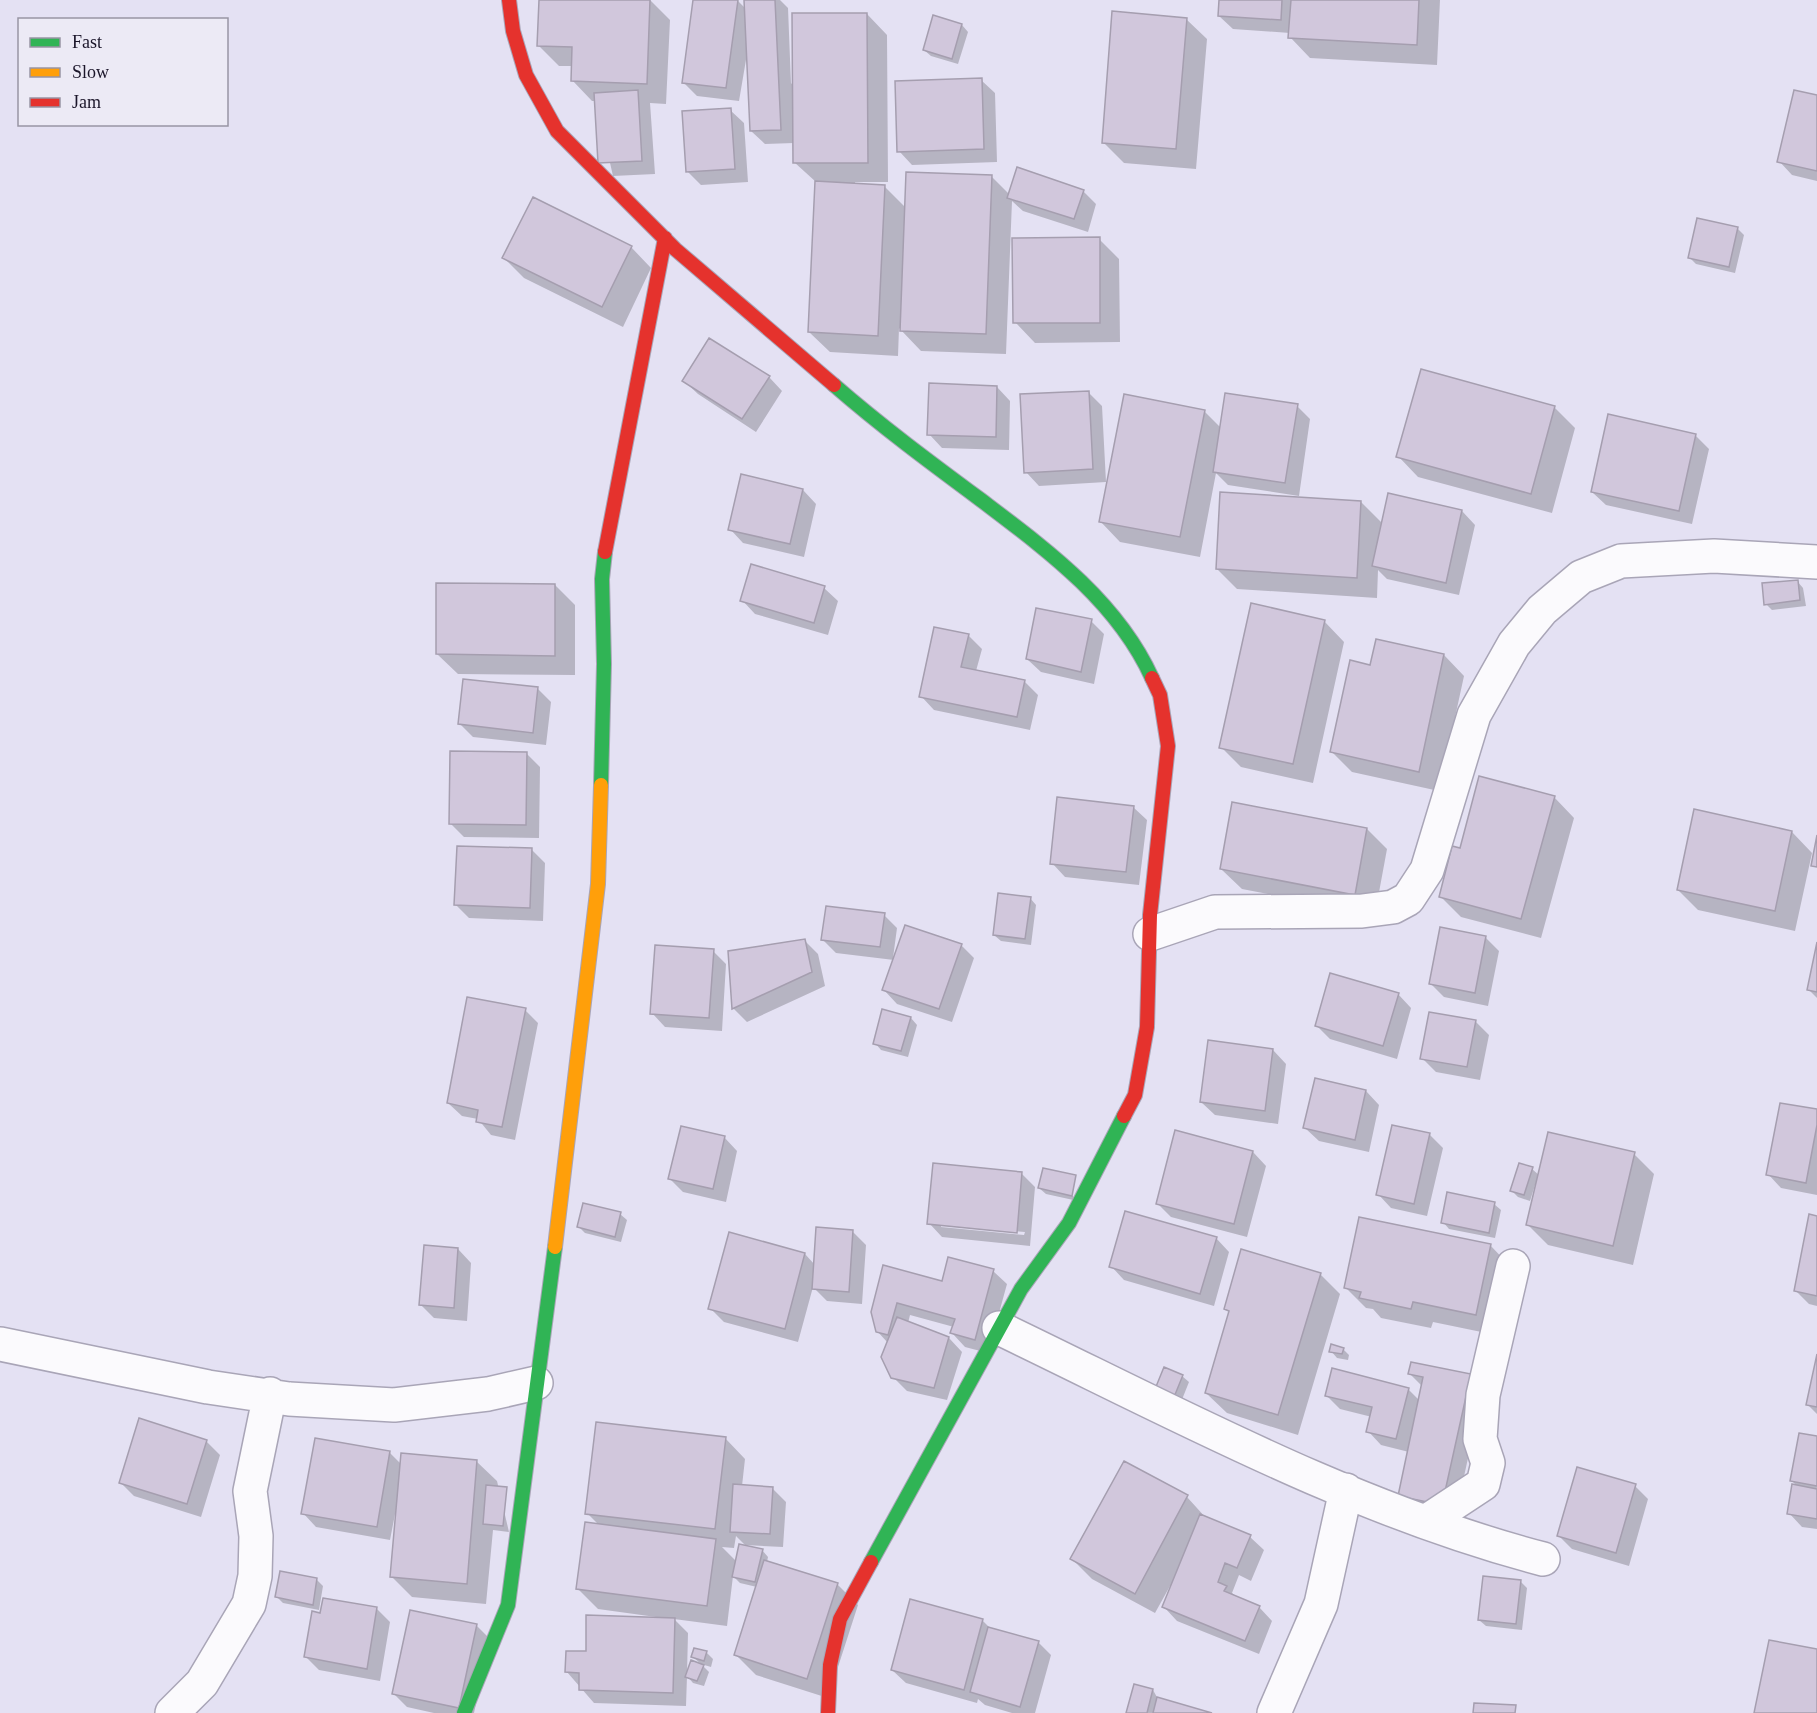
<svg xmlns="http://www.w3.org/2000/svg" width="1817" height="1713" font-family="'Times New Roman',serif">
	<rect width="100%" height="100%" fill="#e4e1f3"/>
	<path fill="#0003" fill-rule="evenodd" d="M540 0H650L670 20 666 104 650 103 655 174 613 176 596 101H592L572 80 573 66H559L539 46Z
		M694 0H737L746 9V0H780L788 8 791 84 867 14 887 35 888 182H855V185L885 187 906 208 992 177 1010 195 1083 191 1096 204 1088 232 1023 211 1012 201 1006 354 921 351 899 328 898 356 830 352 809 332 816 182 794 162V143L765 144 751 131 748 48 739 101 697 96 683 82Z
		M1220 0H1440L1437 65 1310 58 1290 37V33L1233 29 1219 16Z
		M1186 19 1207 39 1196 169 1124 163 1104 143Z
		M962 25 968 32 958 64 931 56 924 50Z
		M981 80 995 93 997 162 912 165 899 151Z
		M1817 97V181L1792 175 1779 161Z
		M730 110 744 123 748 182 701 185 687 171Z
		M1737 228 1744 235 1735 273 1696 264 1690 258Z
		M1099 239 1119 259 1120 342 1035 343 1015 322Z
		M631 247 651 268 623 327 524 278 504 258Z
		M1422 370 1555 408 1575 428 1552 513 1418 477 1398 456Z
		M769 377 782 391 756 432 698 394 684 381Z
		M997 387 1010 401 1009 450 942 448 929 434Z
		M1088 392 1102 406 1106 482 1039 486 1026 472Z
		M1297 406 1310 419 1299 496 1228 485 1216 473 1200 557 1120 542 1100 521 1204 411 1221 428Z
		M1695 435 1709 449 1692 524 1606 505 1592 492Z
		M803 490 816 504 804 557 743 543 730 529Z
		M1361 502 1383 524 1462 511 1475 525 1459 595 1387 579 1378 570 1377 598 1237 589 1217 569Z
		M1797 581 1803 588 1806 606 1772 610 1766 604Z
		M555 585 575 605V675L458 674 437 654Z
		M824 588 838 601 828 635 755 614 742 600Z
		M1091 621 1104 634 1094 684 1041 672 1027 659Z
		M1324 621 1344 642 1313 783 1241 767 1221 747Z
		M968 635 982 649 976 671 1024 681 1038 695 1030 730 934 710 921 696Z
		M1377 641 1444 655 1464 676 1439 791 1352 772 1332 752 1372 667Z
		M537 688 551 702 546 745 473 737 460 724Z
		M526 753 540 767 539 838 464 837 451 824Z
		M1554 797 1574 818 1541 938 1461 917 1440 896 1461 850Z
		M1133 807 1147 820 1139 885 1065 877 1052 863Z
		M1367 829 1387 849 1375 914 1242 889 1221 869Z
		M1792 832 1812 853 1795 931 1698 910 1678 890Z
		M532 850 545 863 543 921 469 918 456 905Z
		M1030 898 1036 905 1031 945 1001 941 994 935Z
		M884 915 897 928 893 958 961 945 974 958 952 1022 897 1004 884 990 894 960 836 953 822 939Z
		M1486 938 1499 951 1488 1006 1444 997 1430 983Z
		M804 940 818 954 825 986 747 1022 733 1008 730 953Z
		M1817 950V998L1809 990Z
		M713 951 726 964 722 1031 665 1027 652 1013Z
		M1398 994 1411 1008 1397 1059 1330 1039 1317 1026Z
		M525 1010 538 1023 515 1140 491 1135 478 1119 462 1116 448 1103Z
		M883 1010 911 1018 917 1025 908 1057 881 1050 875 1043Z
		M1475 1021 1489 1035 1480 1080 1436 1072 1422 1058Z
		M1273 1050 1286 1064 1278 1124 1215 1115 1201 1102Z
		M1366 1091 1379 1105 1369 1152 1319 1141 1305 1128Z
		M1817 1111V1195L1781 1188 1768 1174Z
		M1430 1135 1443 1148 1427 1216 1391 1208 1378 1194Z
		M724 1137 737 1151 726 1202 683 1192 670 1179Z
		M1253 1152 1266 1166 1247 1237 1171 1217 1157 1203Z
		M1634 1154 1654 1174 1633 1265 1548 1245 1528 1225 1537 1185H1535L1530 1201 1518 1197 1512 1191 1532 1169 1540 1176Z
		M1044 1170 1078 1201 1046 1194 1039 1188Z
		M1022 1174 1035 1187 1030 1246 942 1237 929 1223ZM941 1224 1025 1232 1024 1235 941 1227Z
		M1494 1204 1501 1210 1495 1238 1449 1229 1443 1222Z
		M620 1214 627 1220 621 1242 585 1233 579 1227Z
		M1817 1217V1306L1809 1304 1796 1291Z
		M853 1232 866 1245 862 1304 827 1301 813 1287 798 1342 724 1322 710 1308 730 1234 805 1254 815 1265Z
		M1216 1238 1229 1252 1214 1306 1124 1280 1111 1266Z
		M1490 1245 1510 1266 1496 1335 1433 1322 1431 1328 1381 1318 1373 1309 1366 1308 1346 1288Z
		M458 1249 471 1263 467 1321 434 1318 421 1305Z
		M993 1271 1007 1284 988 1353 965 1347 952 1333 954 1327 910 1315 908 1323 949 1338 962 1352 947 1400 907 1391 893 1377 888 1343 877 1331 873 1312 943 1283Z
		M1320 1274 1340 1294 1298 1435 1227 1413 1206 1393 1230 1313 1225 1308Z
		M1343 1349 1349 1355 1348 1360 1337 1358 1331 1351Z
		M1817 1361V1414L1808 1405Z
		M1409 1373 1483 1389 1455 1518 1400 1495 1409 1452 1381 1445 1368 1431 1372 1417 1340 1409 1327 1396 1408 1389 1420 1401 1423 1387Z
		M1182 1376 1189 1382 1179 1407 1161 1400Z
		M140 1420 207 1442 220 1455 201 1517 134 1496 120 1482Z
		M725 1438 745 1459 742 1486 773 1489 786 1502 783 1547 745 1545 736 1536 734 1548 722 1547 737 1562 762 1550 768 1557 767 1562 837 1584 858 1605 828 1698 756 1675 735 1654 757 1587 740 1583 733 1576 727 1626 674 1619 688 1633 687 1674 702 1665 693 1657 706 1652 713 1659 711 1667 701 1664 709 1672 704 1686 693 1683 687 1676 686 1706 594 1703 567 1672 587 1653 656 1617 598 1609 578 1589 599 1525 587 1513Z
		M1817 1438V1529L1802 1527 1789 1513 1798 1487 1792 1481Z
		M390 1453 401 1464 476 1461 497 1481 509 1532 493 1530 486 1604 412 1597 392 1577 397 1514H395L390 1540 316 1527 303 1513Z
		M1635 1486 1648 1499 1629 1566 1572 1549 1559 1536Z
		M1187 1497 1206 1518 1250 1537 1264 1550 1251 1581 1239 1575 1232 1593 1238 1598 1259 1607 1272 1621 1259 1654 1177 1621 1164 1607 1172 1587 1170 1586 1155 1613 1092 1579 1072 1559Z
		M316 1579 323 1586 319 1610 283 1603 277 1597Z
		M1520 1581 1527 1588 1522 1630 1486 1626 1479 1620Z
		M376 1608 390 1622 380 1681 319 1670 306 1657 321 1614Z
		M982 1620 991 1629 1038 1642 1051 1655 1035 1713H1012L985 1705 978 1699 977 1703 906 1683 892 1670Z
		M476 1625 490 1639 474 1713H434L407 1707 394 1694Z
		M1153 1690 1158 1699 1207 1713H1128Z"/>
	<path fill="#d1c7dc" stroke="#a59eaf" stroke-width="1.5" d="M539 0H650L647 84 571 81 572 47 537 46Z
		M693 0H738L726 88 682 83Z
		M744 0H775L781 130 750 131Z
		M1219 0H1282L1281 20 1218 16Z
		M1291 0H1419L1417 45 1288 38Z
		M1112 11 1187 18 1176 149 1102 143Z
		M792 13H867L868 163H793Z
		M933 15 962 24 952 59 923 50Z
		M982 78 984 149 897 152 895 81Z
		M638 90 642 161 598 163 594 93Z
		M1794 90 1817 95V171L1777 162Z
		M731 108 735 169 686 172 682 111Z
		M1017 167 1084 190 1074 219 1007 198Z
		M906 172 992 175 986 334 900 331Z
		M815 181 885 185 878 336 808 332Z
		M533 197 632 246 602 307 502 258Z
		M1697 218 1738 227 1729 267 1688 258Z
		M1100 237V323H1013L1012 238Z
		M709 338 770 376 742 419 682 381Z
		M1421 369 1555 406 1531 494 1396 457Z
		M929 383 997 386 996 437 927 435Z
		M1089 391 1093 469 1024 473 1020 394Z
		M1225 393 1298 404 1285 483 1213 472Z
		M1124 394 1205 410 1180 537 1099 522Z
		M1608 414 1696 434 1679 511 1591 492Z
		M741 474 803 489 790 544 728 530Z
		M1220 492 1361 501 1357 578 1216 569Z
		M1388 493 1462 510 1446 583 1372 566Z
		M751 564 825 586 814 623 740 601Z
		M1798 580 1800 600 1764 605 1762 583Z
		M436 583 555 584V656L436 654Z
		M1251 603 1325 620 1293 764 1219 748Z
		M1036 608 1092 619 1081 672 1026 659Z
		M934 627 969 634 961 667 1025 680 1017 717 919 697Z
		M1376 639 1444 654 1419 772 1330 752 1350 660 1370 665Z
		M463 679 538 687 533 733 458 724Z
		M450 751 527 752 526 825 449 824Z
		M1479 776 1555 796 1521 919 1439 897 1452 846 1460 848Z
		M1057 797 1134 806 1126 872 1050 864Z
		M1232 802 1367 828 1355 895 1220 869Z
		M1694 809 1792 831 1775 911 1677 890Z
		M1817 835V867L1811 866Z
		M457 846 532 848 530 908 454 905Z
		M998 893 1031 897 1025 939 993 935Z
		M826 906 885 913 880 947 821 940Z
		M905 925 962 944 939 1009 882 990Z
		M1440 927 1486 936 1475 993 1429 984Z
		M805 939 812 972 732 1009 728 951Z
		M1817 942V992L1807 990Z
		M655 945 714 949 709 1018 650 1014Z
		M1330 973 1399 993 1383 1046 1315 1026Z
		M467 997 526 1008 502 1127 476 1122 478 1110 447 1103Z
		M882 1009 911 1017 901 1051 873 1044Z
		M1429 1012 1476 1020 1467 1067 1420 1059Z
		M1208 1040 1273 1049 1265 1111 1200 1102Z
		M1315 1078 1366 1090 1355 1140 1303 1128Z
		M1780 1103 1817 1109V1125L1806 1183 1766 1175Z
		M1392 1125 1430 1133 1414 1204 1376 1195Z
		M681 1126 725 1136 713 1189 668 1179Z
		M1175 1130 1253 1151 1234 1224 1156 1204Z
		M1548 1132 1635 1152 1613 1246 1526 1225Z
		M933 1163 1022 1172 1017 1233 927 1224Z
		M1519 1163 1533 1167 1524 1195 1510 1191Z
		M1043 1168 1076 1175 1072 1196 1038 1188Z
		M1447 1192 1495 1202 1489 1233 1441 1223Z
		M583 1203 621 1212 615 1237 577 1227Z
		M1125 1211 1217 1237 1200 1294 1109 1267Z
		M1809 1214 1817 1216V1296L1794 1291Z
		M1359 1217 1491 1244 1476 1315 1413 1302 1411 1309 1359 1298 1361 1292 1344 1288Z
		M816 1227 853 1230 849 1292 812 1289Z
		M729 1232 805 1253 785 1329 708 1309Z
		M424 1245 458 1248 454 1308 419 1305Z
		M1241 1249 1321 1273 1278 1415 1205 1393 1229 1311 1224 1309Z
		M948 1257 994 1269 975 1340 950 1333 955 1319 897 1303 888 1335 876 1332 871 1312 883 1265 942 1281Z
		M897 1317 949 1337 934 1388 891 1378 881 1357Z
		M1331 1344 1344 1348 1342 1354 1329 1352Z
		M1817 1354V1407L1806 1405Z
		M1411 1362 1471 1374 1442 1505 1398 1496 1423 1377 1408 1374Z
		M1164 1367 1183 1375 1172 1402 1153 1394Z
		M1332 1368 1409 1388 1396 1439 1366 1432 1372 1407 1325 1396Z
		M139 1418 207 1440 187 1504 119 1483Z
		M596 1422 726 1437 715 1529 585 1514Z
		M1799 1433 1817 1436V1486L1790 1481Z
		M315 1438 390 1451 377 1527 301 1514Z
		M401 1453 477 1460 467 1584 390 1577Z
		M1124 1461 1188 1495 1135 1594 1070 1559Z
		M1577 1467 1636 1484 1616 1553 1557 1536Z
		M733 1484 773 1487 770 1534 730 1532Z
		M1792 1484 1817 1489V1519L1787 1514Z
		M486 1485 507 1487 503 1526 483 1524Z
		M1200 1514 1251 1535 1237 1568 1225 1563 1218 1582 1227 1586 1224 1591 1260 1606 1245 1641 1162 1607Z
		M585 1522 716 1539 707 1606 576 1589Z
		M739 1544 763 1549 755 1582 732 1577Z
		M764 1560 838 1583 807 1679 734 1655Z
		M280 1571 317 1578 313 1605 275 1597Z
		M1483 1576 1521 1580 1516 1624 1478 1620Z
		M323 1598 377 1607 367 1669 304 1657 312 1611 320 1613Z
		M910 1599 983 1619 964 1690 891 1670Z
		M410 1610 477 1624 459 1708 392 1694Z
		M586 1615 675 1618 673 1693 579 1690V1673L565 1672 566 1651H586Z
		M988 1627 1039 1641 1020 1707 970 1692Z
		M1769 1640 1817 1649V1713H1754Z
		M694 1648 707 1651 704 1661 691 1657Z
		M691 1660 704 1665 697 1681 685 1677Z
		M1134 1684 1153 1689 1147 1713H1126Z
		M1157 1697 1212 1713H1153Z
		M1474 1703 1516 1705 1515 1713H1473Z"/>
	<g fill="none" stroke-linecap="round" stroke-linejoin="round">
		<g stroke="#a9a5b7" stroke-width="36">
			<path id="street" d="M1150 934 1215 912 1362 911 1393 907 1408 899 1427 870 1474 715 1514 644 1542 610 1581 577 1621 561 1714 556 1817 562
				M999 1328C1176 1413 1352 1509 1543 1559
				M0 1344 208 1387 289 1399 394 1405 488 1394 536 1383
				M1427 1521 1483 1484 1488 1463 1480 1439 1483 1395 1513 1266
				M172 1713 202 1683 249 1604 255 1576 256 1536 250 1491 270 1394
				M1274 1713 1321 1604 1346 1490"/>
		</g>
		<g stroke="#a9a5b7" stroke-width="16">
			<path id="fast" d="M834 385C881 426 931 463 981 500 1047 550 1117 601 1152 678
				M601 785 604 664 602 579 605 552
				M871 1562 1021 1289 1069 1223 1124 1116
				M464 1713 508 1605 555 1247"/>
		</g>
		<g stroke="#a9a5b7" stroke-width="16">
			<path id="slow" d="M555 1247 598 884 601 785"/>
		</g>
		<g stroke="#a9a5b7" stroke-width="16">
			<path id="jam" d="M509 0 513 31 526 75 557 131 675 249 834 385
				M605 552 665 238
				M1124 1116 1135 1095 1147 1027 1150 915 1168 746 1160 695 1152 678
				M828 1713 830 1665 840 1619 871 1562"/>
		</g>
		<use href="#street" stroke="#fbfafd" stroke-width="33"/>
		<use href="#fast" stroke="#30b455" stroke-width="14"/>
		<use href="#slow" stroke="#ff9f0a" stroke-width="14"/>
		<use href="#jam" stroke="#e5322d" stroke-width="14"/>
	</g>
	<rect x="18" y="18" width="210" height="108" fill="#eceaf5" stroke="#9895a4" stroke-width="1.5"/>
	<rect x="30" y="38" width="30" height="9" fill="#30b455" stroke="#9895a4" stroke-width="1.5"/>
	<text x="72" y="48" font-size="18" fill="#1b162a">Fast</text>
	<rect x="30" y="68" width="30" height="9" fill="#ff9f0a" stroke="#9895a4" stroke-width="1.5"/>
	<text x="72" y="78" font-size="18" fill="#1b162a">Slow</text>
	<rect x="30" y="98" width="30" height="9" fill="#e5322d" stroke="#9895a4" stroke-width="1.5"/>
	<text x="72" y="108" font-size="18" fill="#1b162a">Jam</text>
</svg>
